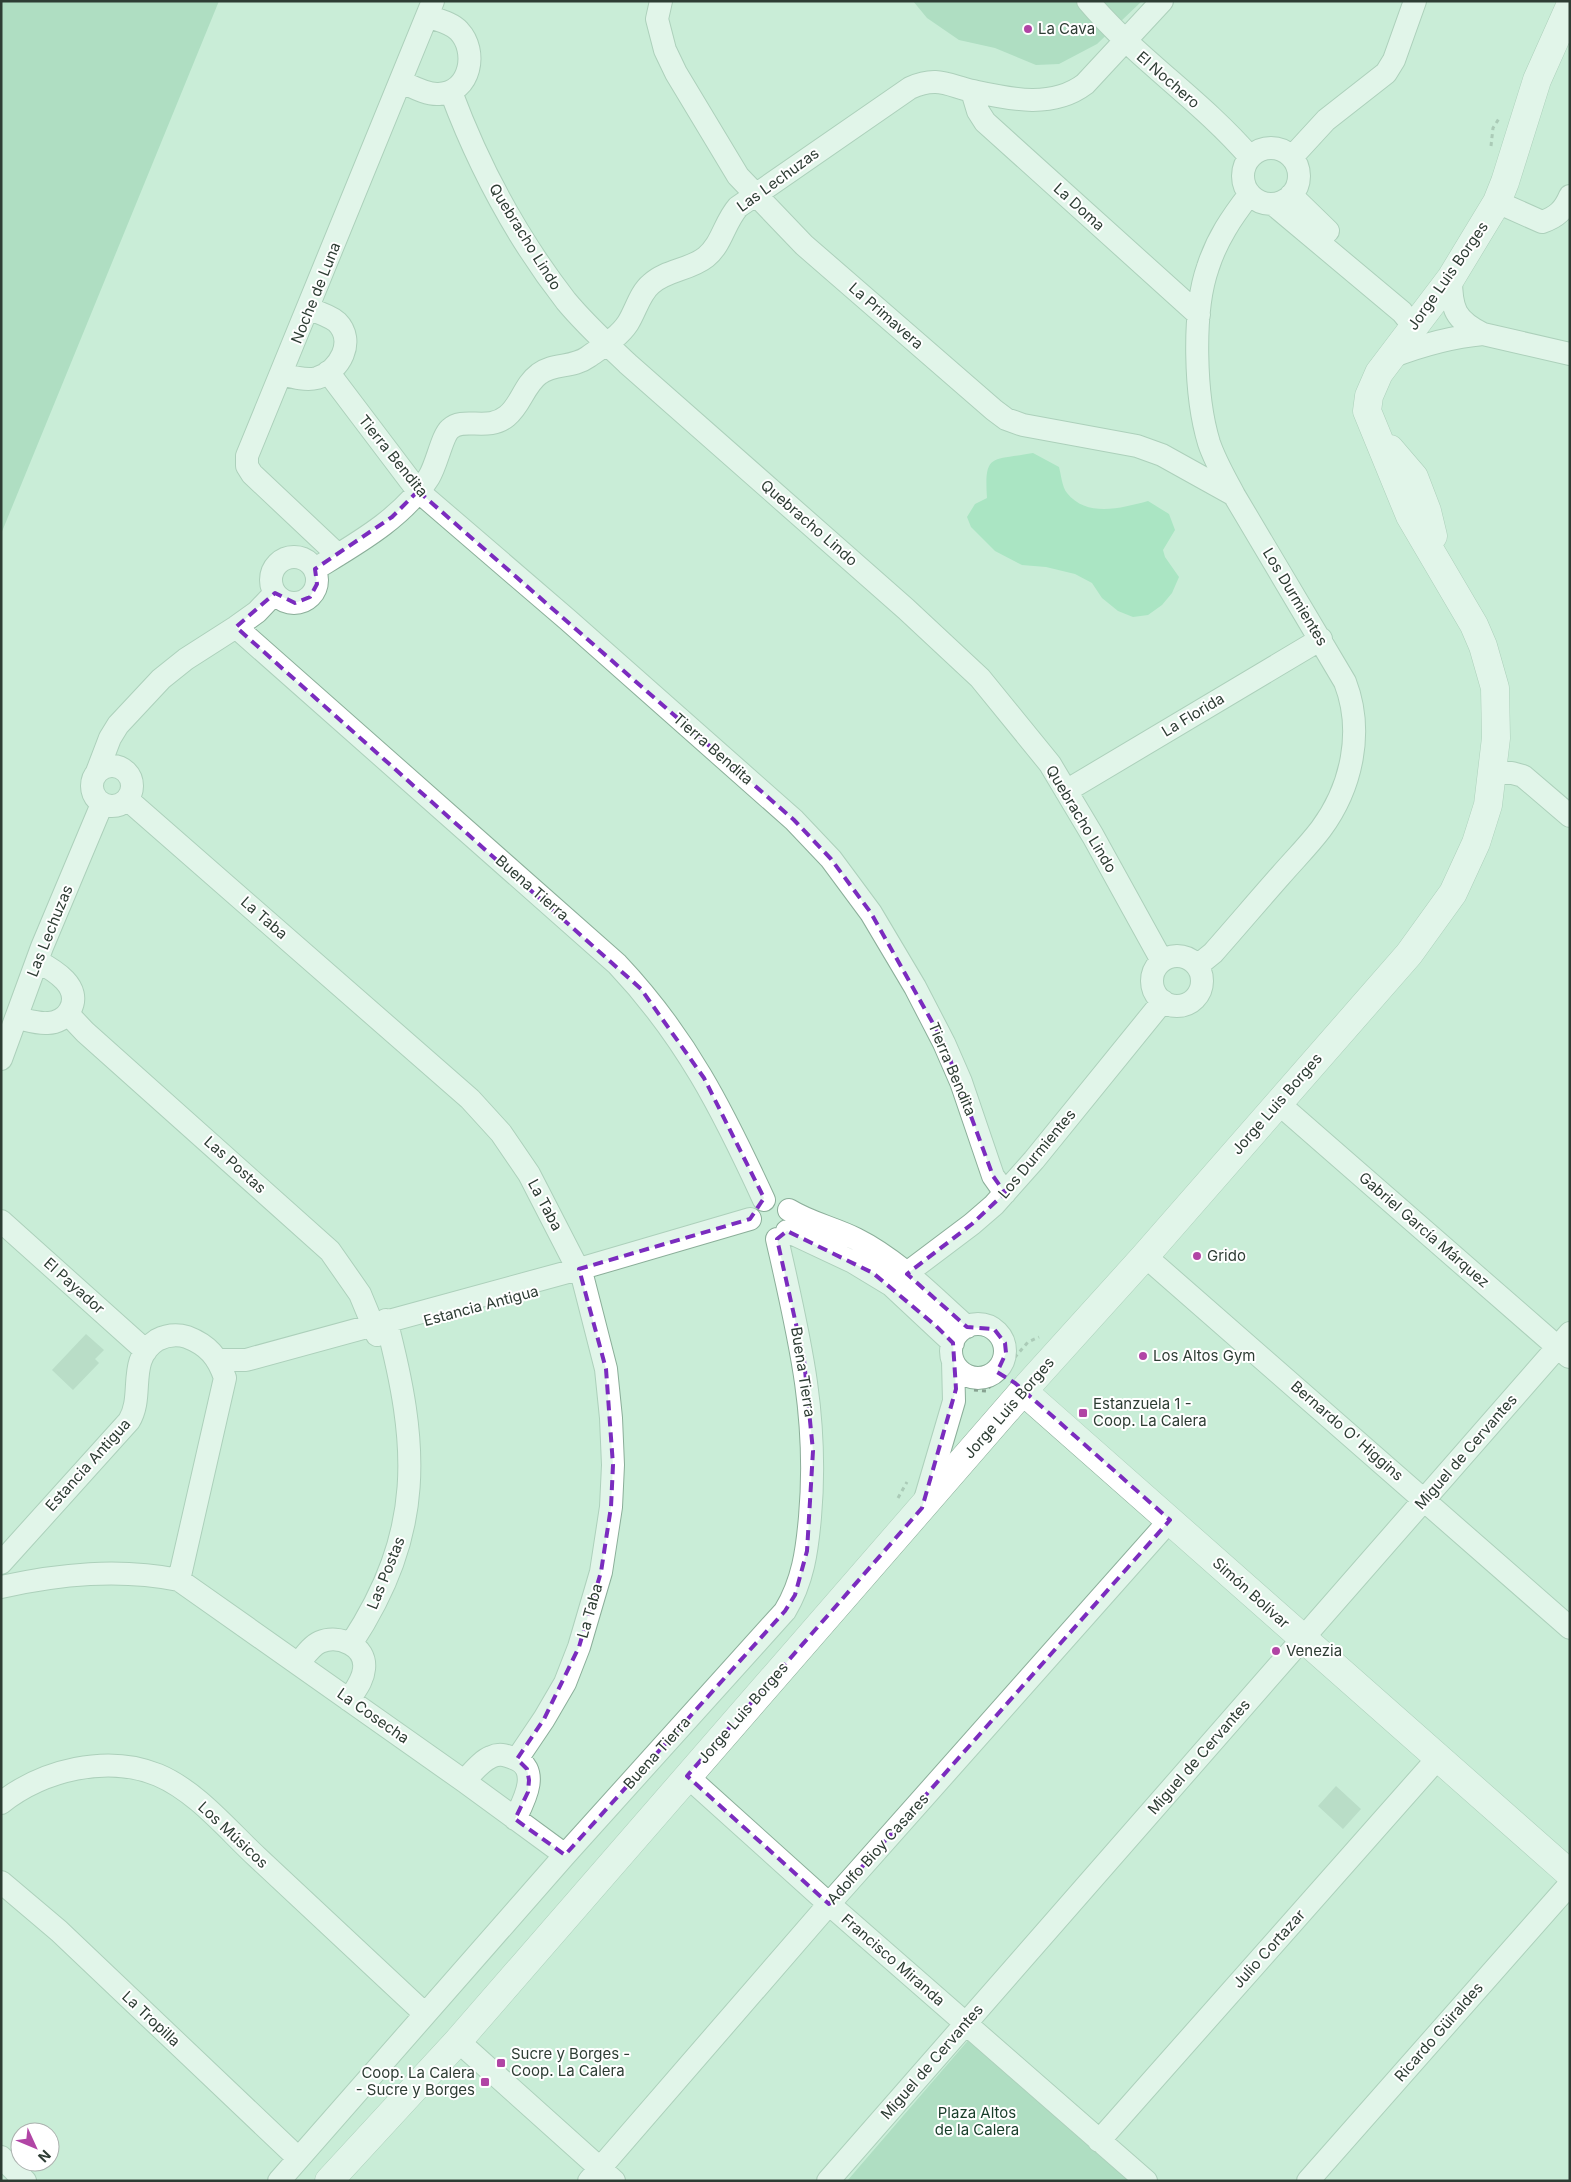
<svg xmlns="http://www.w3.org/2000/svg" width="1571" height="2182" font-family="Inter,sans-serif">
	<rect width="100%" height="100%" fill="#c9edd7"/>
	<path fill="#90cca9" d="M1 1H219L1 534Z
		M913 1H1142L1097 44 1059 64 1036 65 995 48 959 40 927 18Z
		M971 2037 1137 2181H847Z"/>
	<path fill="#85dbab" d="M1033 453 1059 467C1061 474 1062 487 1067 493 1087 518 1122 508 1148 501L1169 514 1175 530 1163 550 1165 557 1179 577 1172 593 1162 605 1148 615 1133 617 1118 611 1102 598 1092 583 1075 574 1046 567 1022 565 995 551 971 527 967 517 975 504 987 498C984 452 992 461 1033 453Z"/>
	<path fill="#a6c9b4" d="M86 1334 104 1350 95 1359 99 1363 73 1390 52 1370Z
		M1336 1786 1361 1809 1343 1829 1318 1806Z"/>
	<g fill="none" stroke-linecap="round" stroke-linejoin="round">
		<g stroke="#8bae99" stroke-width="24">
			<path id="minor" d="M661 1 657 19 665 50 676 73 738 176 804 245 994 410 1006 419 1023 425 1137 446 1162 455 1234 495
				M1088 1C1137 59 1201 100 1250 157
				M402 82C413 87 427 95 439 94 471 92 478 51 459 31 452 23 438 20 427 16
				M972 91 978 111 985 122 1199 315
				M451 92C479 167 517 238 566 301 585 324 607 344 628 364L906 609 980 678 1050 764 1093 836 1162 961
				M1243 176a28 28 0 1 1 56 0a28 28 0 1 1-56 0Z
				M1292 157 1326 120 1386 73 1394 60 1415 1
				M1291 195 1328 231
				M1497 202 1542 222C1557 217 1564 210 1570 196
				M1273 204 1402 312 1414 327
				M1451 278C1451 309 1455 320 1483 334L1570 354
				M1391 357C1422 345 1450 337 1483 334
				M328 372 418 491 568 620 794 820 831 859 871 913 915 987 944 1043 961 1082 993 1176 1005 1193
				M282 374C293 377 306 381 317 378 340 371 356 341 337 322 330 316 318 312 309 309
				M338 555 252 474 247 466V456L433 1
				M271 580a23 23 0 1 1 46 0a23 23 0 1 1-46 0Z
				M315 569C356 544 403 518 429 477 437 464 442 436 450 429 464 416 488 432 507 416 521 405 524 385 539 374 553 363 573 368 588 357 602 347 619 337 628 323 636 310 640 293 651 284 666 270 690 270 706 257 722 244 724 223 738 207L910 88C937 76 947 85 973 91 1010 99 1052 109 1085 84L1162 1
				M236 627 617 964C686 1037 723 1111 764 1200
				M92 786a20 20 0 1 1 40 0a20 20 0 1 1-40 0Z
				M97 772 110 738 118 725 161 679 186 659 236 627 257 612 275 593
				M1492 773H1512L1523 776 1570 816
				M1066 791 1321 639
				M127 799 470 1099 501 1133 529 1174 583 1279 606 1369 611 1418 613 1465 611 1507 601 1572 579 1647 565 1683 544 1719 517 1759
				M1152 981a25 25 0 1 1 50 0a25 25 0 1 1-50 0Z
				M1197 966 1213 953C1236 927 1258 901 1281 875 1294 860 1309 845 1321 829 1352 787 1364 731 1345 682L1234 495C1225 478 1215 461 1209 443 1195 397 1192 312 1208 267 1217 239 1232 217 1249 195
				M68 1014 85 1032 330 1251 360 1294 377 1335
				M17 1018C27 1020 37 1024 48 1023 56 1023 66 1018 70 1010 83 987 54 970 37 961
				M1 1059 42 947 102 804
				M1278 1103 1569 1357
				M789 1210C810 1223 834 1228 856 1239 898 1260 932 1296 967 1327
				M1 1221 146 1351
				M787 1231 853 1262 891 1285 953 1343
				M1145 1256 1570 1628
				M891 1285 972 1224 994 1205 1034 1160 1163 1001
				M951 1351a27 27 0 1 1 54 0a27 27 0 1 1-54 0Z
				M219 1360H246L579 1269 750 1219
				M924 1503 954 1401 953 1361
				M1 1563 129 1421C145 1395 126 1360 157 1340 167 1335 177 1334 187 1337 208 1345 218 1357 225 1378
				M179 1580 225 1378
				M1 1587C60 1574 119 1568 179 1580L464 1781 565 1855
				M351 1644C425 1531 419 1446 386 1320
				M298 1664C304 1657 311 1646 320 1642 339 1634 367 1646 364 1669 363 1681 355 1690 349 1700
				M687 1776 829 1904 1146 2181
				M464 1781C472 1773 481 1761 491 1757 499 1753 505 1755 513 1758 542 1768 524 1801 515 1819
				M1 1803C43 1770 107 1754 158 1775 196 1791 227 1829 257 1857 313 1909 369 1962 425 2014
				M1 1882 59 1931 298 2158
				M458 2041 614 2181
				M1099 2141 1438 1758
				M1 2157 25 2181
				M279 2181 565 1855 785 1611C803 1581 807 1551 810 1517 819 1416 799 1336 777 1239
				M589 2181 829 1904 1170 1520
				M828 2181 1570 1333
				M1308 2181 1570 1884"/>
		</g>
		<g stroke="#8bae99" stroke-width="29">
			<path id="tertiary" d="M1390 449 1414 477 1427 511 1433 536
				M1023 1391 1570 1874
				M329 2181 458 2041 1023 1391 1145 1256 1409 954 1453 893 1476 843 1488 805 1496 738 1495 688 1483 646 1474 625 1410 516 1367 411 1369 396 1379 373 1451 278 1497 202 1505 182 1537 80 1570 6"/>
		</g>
		<path stroke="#87a291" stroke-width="3" stroke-dasharray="4 4" stroke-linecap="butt" d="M1491 146 1493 128 1500 117
			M974 1390 986 1391 1028 1342 1039 1337
			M898 1498 907 1482"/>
		<use href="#minor" stroke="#fff" stroke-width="22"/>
		<use href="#tertiary" stroke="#fff" stroke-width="28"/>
	</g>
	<path d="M0 0H1571V2182H0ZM418 491 794 820 831 859 871 913 944 1043 993 1176 1005 1193 972 1224 907 1274 967 1327 994 1329 1005 1343 1006 1353 997 1372 1015 1383 1170 1520 829 1904 687 1776 922 1508 956 1389 953 1343 936 1326 873 1273 787 1231 777 1239 804 1360 813 1451 807 1551 795 1595 785 1611 565 1855 515 1819 528 1792 529 1780 527 1769 517 1759 544 1719 579 1647 601 1572 611 1507 613 1465 606 1369 579 1269 750 1219 764 1198 704 1078 641 989 236 627 275 593 295 603 310 597 317 584 315 569 392 517Z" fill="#c9edd7" fill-opacity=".55" fill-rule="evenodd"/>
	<path fill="none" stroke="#7b2cbf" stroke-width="4" stroke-dasharray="10 6" stroke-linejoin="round" d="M418 491 794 820 831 859 871 913 944 1043 993 1176 1005 1193 972 1224 907 1274 967 1327 994 1329 1005 1343 1006 1353 997 1372 1015 1383 1170 1520 829 1904 687 1776 922 1508 956 1389 953 1343 936 1326 873 1273 787 1231 777 1239 804 1360 813 1451 807 1551 795 1595 785 1611 565 1855 515 1819 528 1792 529 1780 527 1769 517 1759 544 1719 579 1647 601 1572 611 1507 613 1465 606 1369 579 1269 750 1219 764 1198 704 1078 641 989 236 627 275 593 295 603 310 597 317 584 315 569 392 517Z"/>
	<g fill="#b145a5" stroke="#fff" stroke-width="2">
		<circle cx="1028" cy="29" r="5"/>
		<circle cx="1197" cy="1256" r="5"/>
		<circle cx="1143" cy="1356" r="5"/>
		<rect x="1078" y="1408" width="10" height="10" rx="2.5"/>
		<circle cx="1276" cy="1651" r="5"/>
		<rect x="496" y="2058" width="10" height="10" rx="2.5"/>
		<rect x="480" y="2077" width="10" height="10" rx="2.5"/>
	</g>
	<g text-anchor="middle" stroke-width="4" stroke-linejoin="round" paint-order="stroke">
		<g font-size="15" fill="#2e3d34" stroke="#fff" text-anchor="start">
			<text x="1038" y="34">La Cava</text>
			<text x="1207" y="1261">Grido</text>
			<text x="1153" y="1361">Los Altos Gym</text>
			<text x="1093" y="1409">Estanzuela 1 -<tspan x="1093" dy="17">Coop. La Calera</tspan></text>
			<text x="1286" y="1656">Venezia</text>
			<text x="511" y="2059">Sucre y Borges -<tspan x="511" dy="17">Coop. La Calera</tspan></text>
			<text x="475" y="2078" text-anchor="end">Coop. La Calera<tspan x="475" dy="17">- Sucre y Borges</tspan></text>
		</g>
		<g font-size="15" fill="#2e3d34" stroke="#fff">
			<text transform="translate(1168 80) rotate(41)" y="5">El Nochero</text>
			<text transform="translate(778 180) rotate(-36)" y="5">Las Lechuzas</text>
			<text transform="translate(1079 207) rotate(42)" y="5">La Doma</text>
			<text transform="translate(525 237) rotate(58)" y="5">Quebracho Lindo</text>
			<text transform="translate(1448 276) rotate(-55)" y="5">Jorge Luis Borges</text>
			<text transform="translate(316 293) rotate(-68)" y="5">Noche de Luna</text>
			<text transform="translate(886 316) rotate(41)" y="5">La Primavera</text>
			<text transform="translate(393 456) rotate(51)" y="5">Tierra Bendita</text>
			<text transform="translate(809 523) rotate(41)" y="5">Quebracho Lindo</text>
			<text transform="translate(1295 597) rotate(59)" y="5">Los Durmientes</text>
			<text transform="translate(1193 715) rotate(-31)" y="5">La Florida</text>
			<text transform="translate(713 749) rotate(41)" y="5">Tierra Bendita</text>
			<text transform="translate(1081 819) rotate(59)" y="5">Quebracho Lindo</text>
			<text transform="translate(532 888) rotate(41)" y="5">Buena Tierra</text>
			<text transform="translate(264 918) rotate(41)" y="5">La Taba</text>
			<text transform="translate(50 931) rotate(-68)" y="5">Las Lechuzas</text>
			<text transform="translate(952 1069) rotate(67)" y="5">Tierra Bendita</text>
			<text transform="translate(1277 1104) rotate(-49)" y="5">Jorge Luis Borges</text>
			<text transform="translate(1037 1154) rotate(-50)" y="5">Los Durmientes</text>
			<text transform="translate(235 1165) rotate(42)" y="5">Las Postas</text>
			<text transform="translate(545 1205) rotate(62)" y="5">La Taba</text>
			<text transform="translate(1424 1230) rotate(41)" y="5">Gabriel García Márquez</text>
			<text transform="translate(74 1286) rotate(42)" y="5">El Payador</text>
			<text transform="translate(481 1306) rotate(-15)" y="5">Estancia Antigua</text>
			<text transform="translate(803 1372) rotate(81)" y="5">Buena Tierra</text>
			<text transform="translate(1009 1408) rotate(-49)" y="5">Jorge Luis Borges</text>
			<text transform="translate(1347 1431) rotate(41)" y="5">Bernardo O' Higgins</text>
			<text transform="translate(1466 1452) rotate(-49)" y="5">Miguel de Cervantes</text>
			<text transform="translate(88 1465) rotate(-48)" y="5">Estancia Antigua</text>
			<text transform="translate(386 1573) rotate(-68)" y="5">Las Postas</text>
			<text transform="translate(1251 1593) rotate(42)" y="5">Simón Bolívar</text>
			<text transform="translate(590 1611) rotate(-74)" y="5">La Taba</text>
			<text transform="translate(743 1713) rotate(-49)" y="5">Jorge Luis Borges</text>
			<text transform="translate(373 1716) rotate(35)" y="5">La Cosecha</text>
			<text transform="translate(657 1753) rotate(-48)" y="5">Buena Tierra</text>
			<text transform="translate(1199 1757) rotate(-49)" y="5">Miguel de Cervantes</text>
			<text transform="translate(233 1835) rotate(43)" y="5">Los Músicos</text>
			<text transform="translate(878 1849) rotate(-48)" y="5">Adolfo Bioy Casares</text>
			<text transform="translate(1269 1949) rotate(-48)" y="5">Julio Cortazar</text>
			<text transform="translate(893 1960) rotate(41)" y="5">Francisco Miranda</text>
			<text transform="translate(151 2019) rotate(43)" y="5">La Tropilla</text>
			<text transform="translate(1439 2032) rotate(-49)" y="5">Ricardo Güiraldes</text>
			<text transform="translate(932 2062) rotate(-49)" y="5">Miguel de Cervantes</text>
		</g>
		<g font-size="15" fill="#173d29" stroke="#fff">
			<text x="977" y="2118">Plaza Altos<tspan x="977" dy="17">de la Calera</tspan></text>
		</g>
	</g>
	<rect width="1571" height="2182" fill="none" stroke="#2e3d34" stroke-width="5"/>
	<g transform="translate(35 2147) rotate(134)"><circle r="24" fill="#ffffff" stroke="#abb1ae"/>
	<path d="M0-4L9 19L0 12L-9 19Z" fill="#b145a5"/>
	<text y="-8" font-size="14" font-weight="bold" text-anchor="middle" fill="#2e3d34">N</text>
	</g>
</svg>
